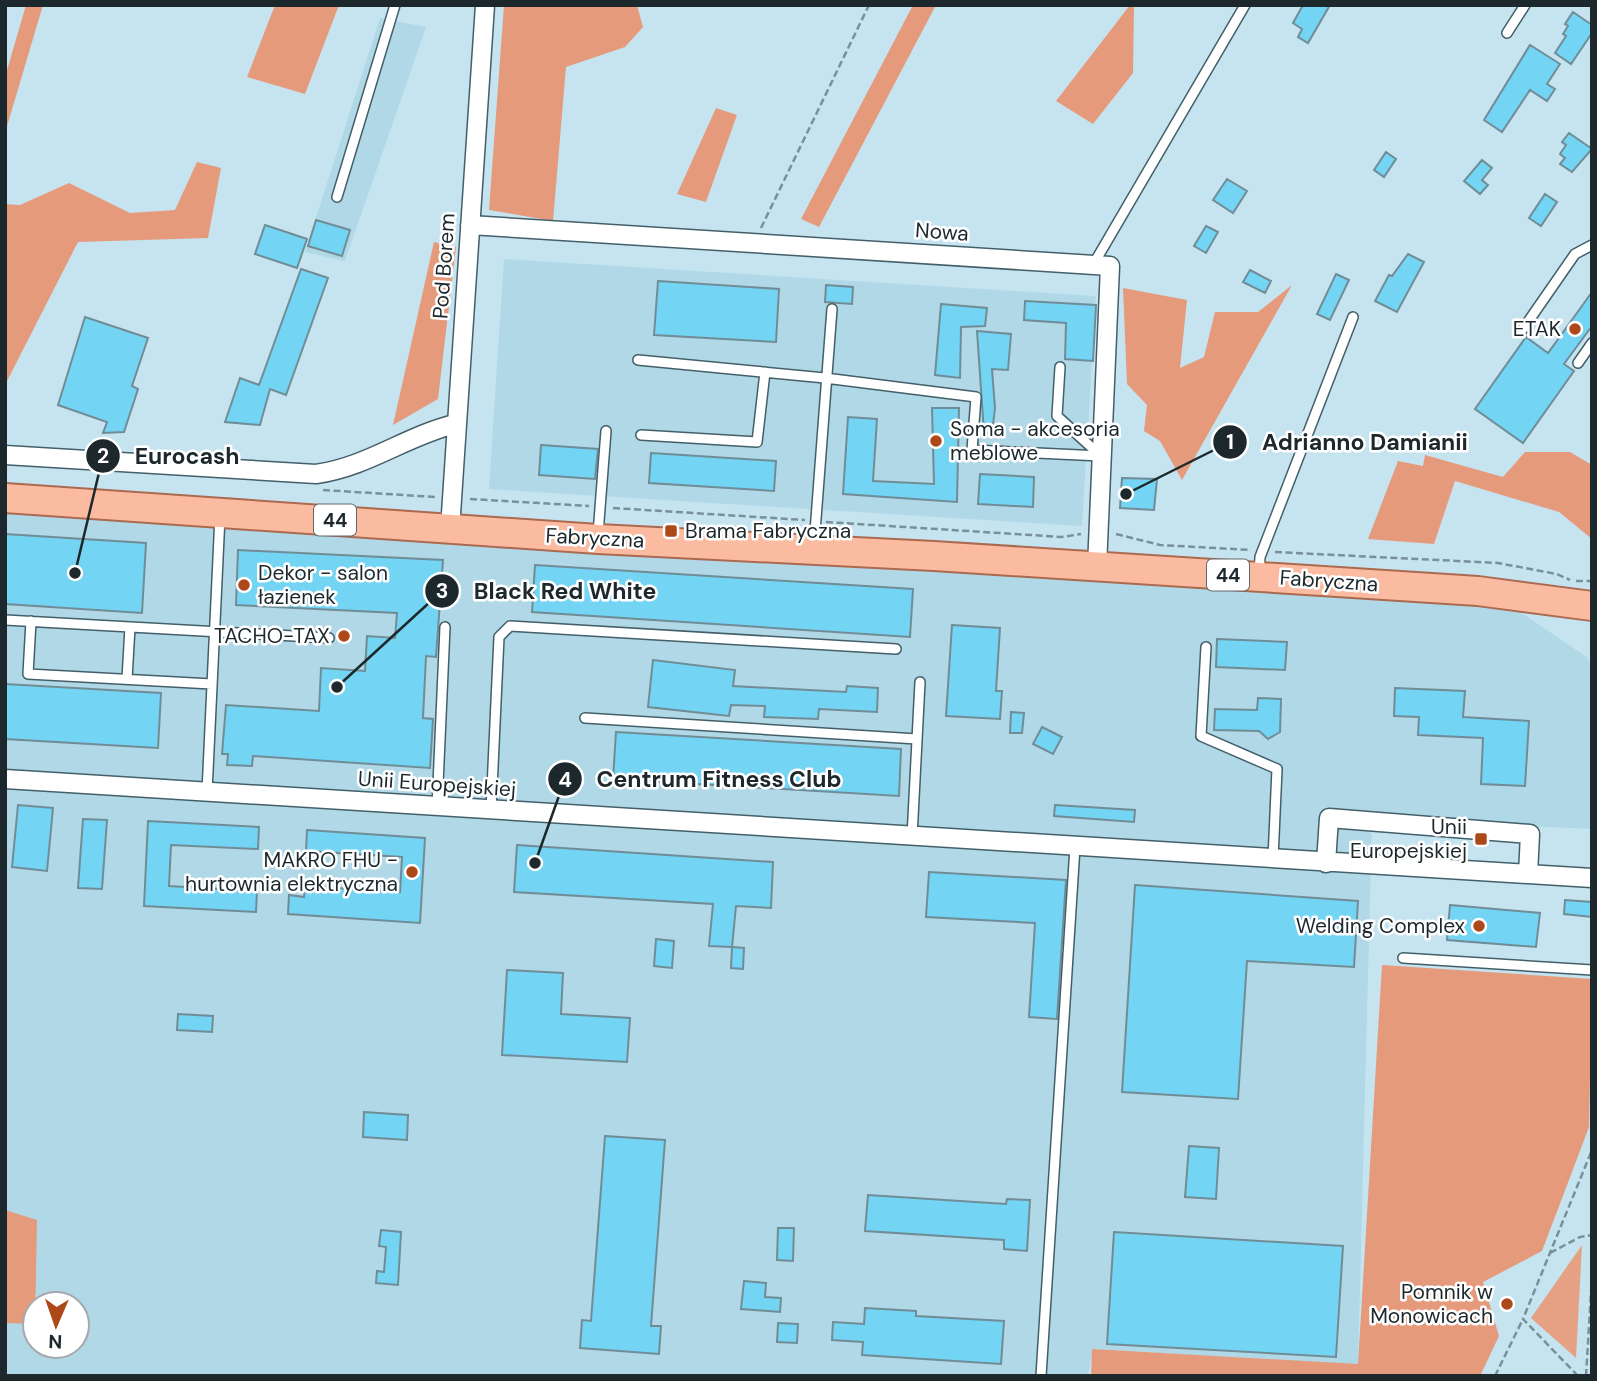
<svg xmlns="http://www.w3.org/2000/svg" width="1597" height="1381" font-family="'DM Sans',sans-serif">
	<rect width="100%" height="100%" fill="#c5e4f0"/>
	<path fill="#b1d8e6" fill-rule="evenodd" d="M380 18 426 27 345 261 305 252Z
		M504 259 1096 296 1082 526 489 489Z
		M5 513 1513 607 1588 658 1592 667V829L1372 819 1358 1365 1093 1349 1088 1376H5ZM35 1304H77V1346H35Z"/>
	<path fill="#e6a084" d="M1582 1245 1576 1358 1531 1318Z"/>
	<path fill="#e69a7c" d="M26 5H43L5 133V77Z
		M275 5H339L305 94 247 77Z
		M504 5H637L643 27 625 47 566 67 553 221 489 210Z
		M913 5H936L819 227 801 219Z
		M1130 5H1134L1133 73 1093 124 1056 101Z
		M716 108 737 115 706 202 677 194Z
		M197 162 221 168 208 238 78 242 5 385V204L20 205 69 183 130 213 175 210Z
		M434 242 456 247 438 399 393 425Z
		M1292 285 1182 480 1160 441 1144 431 1147 405 1127 384 1123 288 1187 300 1180 368 1204 357 1215 312H1258Z
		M1525 452H1570L1592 465V539L1559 512 1455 481 1434 544 1368 539 1398 461 1423 466 1425 455 1503 477Z
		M1382 965 1592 979 1589 1127 1542 1251 1483 1282 1499 1336 1480 1376H1091L1092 1349 1358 1364Z
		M5 1210 37 1220 35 1324 5 1323Z"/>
	<path fill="#74d4f3" stroke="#708d97" stroke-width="2" d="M1303 5H1330L1308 43 1298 37 1302 29 1293 23Z
		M1573 12 1592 25V33L1571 64 1555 53 1566 36 1563 34 1568 26 1565 24Z
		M1530 45 1560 64 1547 84 1555 89 1547 101 1530 90 1502 132 1484 120Z
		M1569 133 1592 149 1572 172 1560 164 1565 158 1560 154 1566 145 1562 142Z
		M1386 152 1396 159 1384 177 1374 170Z
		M1482 160 1492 168 1482 180 1488 185 1480 194 1464 181Z
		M1227 179 1247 191 1233 213 1213 200Z
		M1545 194 1557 202 1541 226 1529 218Z
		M316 220 350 230 342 256 308 246Z
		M265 225 307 239 297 268 255 254Z
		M1206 226 1218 232 1206 253 1194 246Z
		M1408 254 1424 262 1397 312 1375 301 1389 275 1392 276Z
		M301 269 328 278 286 395 270 389 260 425 225 422 240 378 259 385Z
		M1250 270 1271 281 1265 293 1243 282Z
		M1336 274 1349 280 1330 320 1317 314Z
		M658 281 779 289 776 342 654 335Z
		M826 285 853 287 852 304 825 302Z
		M1592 292V326L1564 364 1574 371 1523 443 1475 409 1526 337 1548 353Z
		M1025 301 1096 305 1093 361 1065 359 1066 323 1024 320Z
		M941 304 987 308 985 326 961 327 960 378 935 375Z
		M85 317 148 338 132 386 138 389 124 432 103 433 107 422 58 405Z
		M977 331 1011 334 1008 370 992 369 995 408 992 433H984Z
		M932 408H959L957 502 843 494 848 417 877 419 873 481 934 484Z
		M541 445 598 449 595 479 539 475Z
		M651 453 776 461 774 491 649 483Z
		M980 474 1034 477 1033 507 978 504Z
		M1122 478 1157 479 1154 510 1120 508Z
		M5 534 146 543 142 613 5 604Z
		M238 550 443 560 436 657 426 656 423 718 433 719 430 768 253 756 252 766 227 765 228 754H222L226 705 319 711 321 668 365 671 367 636 395 638 397 613 236 605Z
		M535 565 913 589 910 637 532 612Z
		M952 625 1000 628 996 691H1002L1000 719 946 716Z
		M1217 639 1287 642 1285 670 1216 667Z
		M653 660 735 670 733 686 846 692 847 686 878 688 877 712 819 709 818 719 764 717 765 706 731 705 729 716 648 707Z
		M5 684 161 693 158 748 5 739Z
		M1395 688 1465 691 1463 717 1529 721 1525 786 1481 784 1483 738 1418 735 1419 717 1394 716Z
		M1258 698 1281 699 1280 732 1268 739 1259 731 1214 730 1215 709 1257 710Z
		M1011 712 1024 713 1022 733H1010Z
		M1042 727 1062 737 1053 754 1033 744Z
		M616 732 901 749 899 796 613 779Z
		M18 805 53 808 47 871 12 867Z
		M1055 805 1135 810 1134 822 1054 816Z
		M83 819 107 820 102 889 78 888Z
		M148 821 259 827 258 849 171 845 169 886 257 891 256 912 144 906Z
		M307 830 425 838 420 923 288 914 289 895 304 897 305 886 400 892 402 857 306 851Z
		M517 845 773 862 771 908 736 906 732 947 709 946 713 904 514 892Z
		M929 872 1066 880 1057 1019 1029 1017 1035 923 926 917Z
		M1135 885 1358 901 1354 967 1247 961 1238 1099 1122 1092Z
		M1565 900 1592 902V917L1564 914Z
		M1450 905 1540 913 1536 947 1447 940Z
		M656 939 674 941 672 968 654 966Z
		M732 947 744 948 743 969 731 968Z
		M507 970 563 973 561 1014 630 1018 627 1062 502 1055Z
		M178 1014 213 1016 212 1032 177 1030Z
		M364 1112 408 1115 407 1140 363 1137Z
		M605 1136 665 1140 651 1326H661L659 1354 580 1348 582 1320 591 1321Z
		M1189 1146 1219 1148 1216 1199 1185 1197Z
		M868 1195 1006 1204 1007 1199 1030 1200 1027 1251 1004 1249V1240L865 1231Z
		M778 1228H794L793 1261 777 1260Z
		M381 1230 401 1232 398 1285 376 1283 377 1271 384 1272 386 1247 379 1246Z
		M1114 1232 1343 1246 1336 1357 1107 1344Z
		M744 1281 766 1283 765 1297 781 1298 780 1312 741 1309Z
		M865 1308 916 1311V1316L1004 1321 1001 1364 862 1355 863 1342 832 1340 833 1322 864 1324Z
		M778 1323 798 1324 797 1343 777 1342Z"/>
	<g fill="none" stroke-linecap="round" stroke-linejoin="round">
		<g stroke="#435f69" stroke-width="12">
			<path id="lane" d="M1507 33 1525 5
				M337 197 395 5
				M1093 265 1245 5
				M1523 329 1575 254 1592 245
				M638 360 825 378 976 397 972 450 1101 456
				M1578 363 1592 343
				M1060 367 1057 416 1101 456
				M641 435 757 442 765 372
				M598 534 606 431
				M814 545 832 309
				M1259 574 1260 557 1353 317
				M5 620 329 638
				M31 621 28 674 212 684
				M1206 647 1201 736 1277 769 1273 859
				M127 679 130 627
				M585 718 917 739
				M207 792 220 516
				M437 807 445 627
				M491 810 499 637 510 626 896 649
				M912 837 920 682
				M1403 958 1592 970
				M1041 1376 1075 847"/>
		</g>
		<g stroke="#435f69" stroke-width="21">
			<path id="street" d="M470 225 1110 266 1097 567
				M5 455 316 474C367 467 406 436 455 424
				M450 529 485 5
				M5 779 1592 878
				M1326 863 1329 818 1530 834 1528 874"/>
		</g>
		<g stroke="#ab6a50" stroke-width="32">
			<path id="primary" d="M5 498 598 539 934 556 1478 591 1592 606"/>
		</g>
		<path stroke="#799098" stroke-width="2.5" stroke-dasharray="7 3.5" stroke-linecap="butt" d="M761 228 869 5
			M323 490 435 497
			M470 499 589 506
			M613 508 805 520
			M826 522 1062 537 1081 534
			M1116 534 1160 545 1251 550
			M1275 552 1498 563 1557 574 1570 580
			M1576 581H1592
			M1550 1253 1580 1237 1592 1235
			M1495 1376 1523 1319
			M1578 1376 1523 1319 1592 1150
			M1586 1376 1592 1276"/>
		<use href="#lane" stroke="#fff" stroke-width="9"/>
		<use href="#street" stroke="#fff" stroke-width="18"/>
		<use href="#primary" stroke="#fbbba1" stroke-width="28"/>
	</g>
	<g fill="#ad4819" stroke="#fff" stroke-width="2.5">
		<circle cx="1575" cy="329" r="7"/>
		<circle cx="936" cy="441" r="7"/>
		<rect x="664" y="524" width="14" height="14" rx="3.5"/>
		<circle cx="244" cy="585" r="7"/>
		<circle cx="344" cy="636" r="7"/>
		<rect x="1474" y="832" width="14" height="14" rx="3.5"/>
		<circle cx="412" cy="872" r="7"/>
		<circle cx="1479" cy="926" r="7"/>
		<circle cx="1507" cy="1304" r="7"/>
	</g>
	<g text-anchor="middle" stroke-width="5" stroke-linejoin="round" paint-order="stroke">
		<g fill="#fff" stroke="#60686b" stroke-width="2">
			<rect x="314" y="504.5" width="42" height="31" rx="5"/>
			<rect x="1207" y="559.5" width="42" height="31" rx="5"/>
		</g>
		<g font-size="19" font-weight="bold" fill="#1c282c">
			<text x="335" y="527">44</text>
			<text x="1228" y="582">44</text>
		</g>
		<g font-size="21" fill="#1c282c" stroke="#fff">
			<text transform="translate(942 232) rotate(4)" y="7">Nowa</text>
			<text transform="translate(444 266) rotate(-86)" y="7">Pod Borem</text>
			<text transform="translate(595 538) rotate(3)" y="7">Fabryczna</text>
			<text transform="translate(1329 581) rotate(4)" y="7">Fabryczna</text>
			<text transform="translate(437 784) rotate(4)" y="7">Unii Europejskiej</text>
		</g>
		<g font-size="21" fill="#1c282c" stroke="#fff" text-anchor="end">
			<text x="1561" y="336">ETAK</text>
			<text x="950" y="436" text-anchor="start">Soma - akcesoria<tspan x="950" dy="24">meblowe</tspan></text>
			<text x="685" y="538" text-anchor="start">Brama Fabryczna</text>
			<text x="258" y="580" text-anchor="start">Dekor - salon<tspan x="258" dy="24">łazienek</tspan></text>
			<text x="330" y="643">TACHO-TAX</text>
			<text x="1467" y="834">Unii<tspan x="1467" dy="24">Europejskiej</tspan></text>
			<text x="398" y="867">MAKRO FHU -<tspan x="398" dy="24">hurtownia elektryczna</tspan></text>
			<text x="1465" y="933">Welding Complex</text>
			<text x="1493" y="1299">Pomnik w<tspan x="1493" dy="24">Monowicach</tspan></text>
		</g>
	</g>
	<path fill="none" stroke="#1c282c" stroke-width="2.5" d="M1126 494L1230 442M75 573L103 456M337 687L442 591M535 863L565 779"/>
	<g fill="#1c282c" stroke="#fff" stroke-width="2.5">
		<circle cx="1126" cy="494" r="7"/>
		<circle cx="75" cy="573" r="7"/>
		<circle cx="337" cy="687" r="7"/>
		<circle cx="535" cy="863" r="7"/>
		<circle cx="1230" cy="442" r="18"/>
		<circle cx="103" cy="456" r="18"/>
		<circle cx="442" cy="591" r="18"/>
		<circle cx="565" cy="779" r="18"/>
	</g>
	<g font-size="21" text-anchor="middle" font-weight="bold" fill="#fff">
		<text x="1230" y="449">1</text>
		<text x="103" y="463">2</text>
		<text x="442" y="598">3</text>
		<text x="565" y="787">4</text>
	</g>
	<g font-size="23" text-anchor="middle" font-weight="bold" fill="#1c282c" stroke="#fff" stroke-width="5" stroke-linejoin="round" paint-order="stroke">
		<text x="1365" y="450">Adrianno Damianii</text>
		<text x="187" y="464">Eurocash</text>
		<text x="565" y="599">Black Red White</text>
		<text x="719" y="787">Centrum Fitness Club</text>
	</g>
	<rect width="1597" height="1381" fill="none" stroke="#1c282c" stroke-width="14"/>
	<g transform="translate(56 1325) rotate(182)"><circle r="33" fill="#ffffff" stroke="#a4a9ab" stroke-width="2"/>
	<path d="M0-5L12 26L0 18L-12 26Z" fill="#ad4819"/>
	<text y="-10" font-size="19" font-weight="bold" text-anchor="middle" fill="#1c282c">N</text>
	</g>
</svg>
